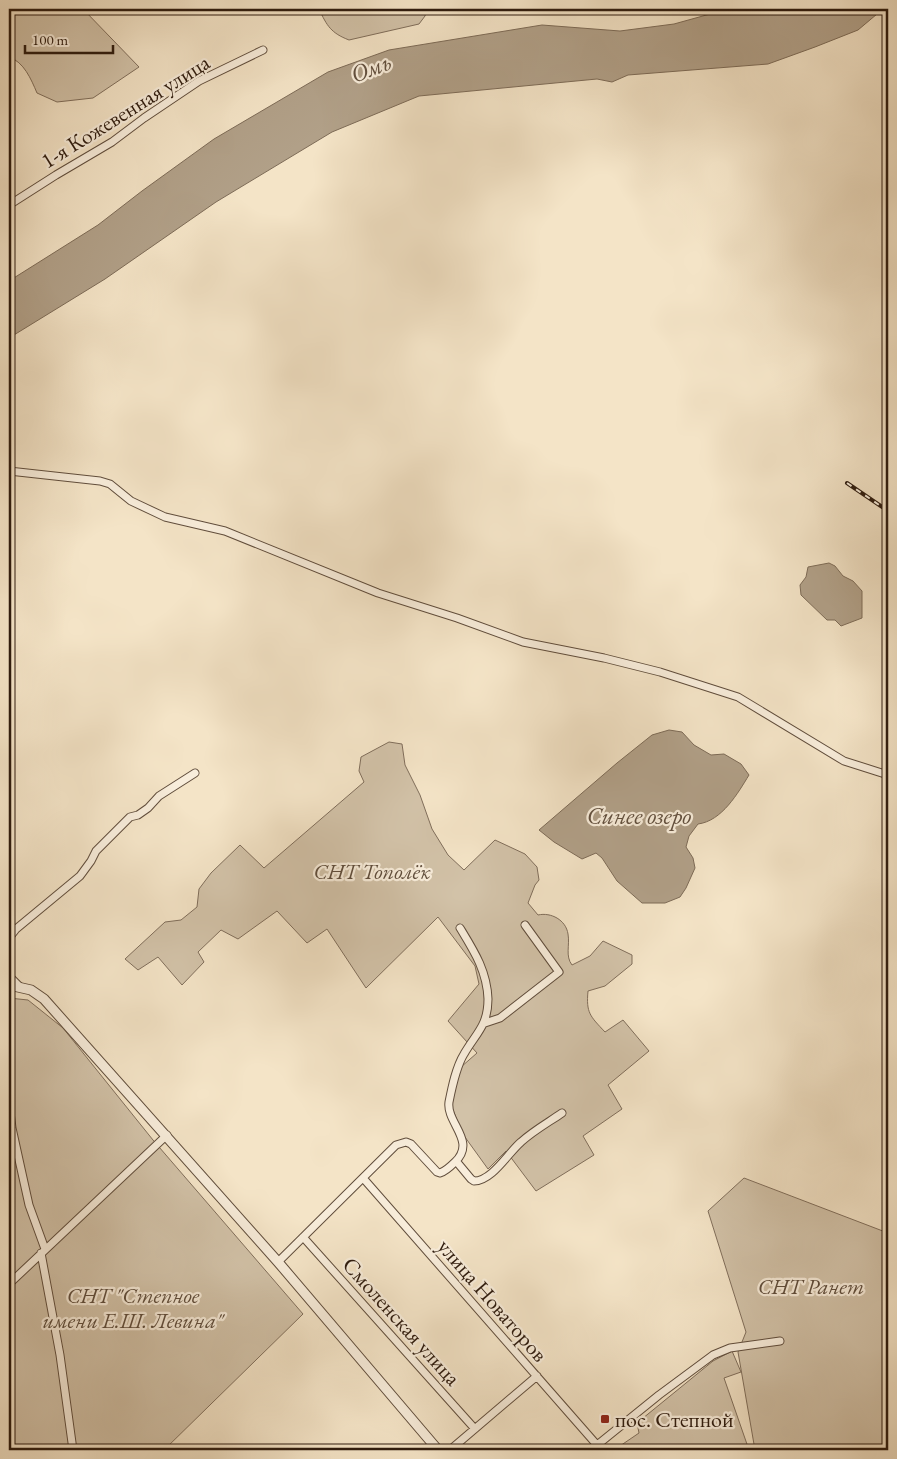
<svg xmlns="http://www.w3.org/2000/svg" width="897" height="1459" font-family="'EB Garamond',serif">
	<rect width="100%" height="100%" fill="#f4e4c7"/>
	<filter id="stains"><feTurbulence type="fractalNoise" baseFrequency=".004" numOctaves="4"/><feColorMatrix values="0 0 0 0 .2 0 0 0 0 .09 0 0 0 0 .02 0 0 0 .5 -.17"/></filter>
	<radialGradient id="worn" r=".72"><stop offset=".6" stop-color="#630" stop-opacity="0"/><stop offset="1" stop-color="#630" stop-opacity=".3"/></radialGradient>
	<path fill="#d2c2a8" stroke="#806e5b" d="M9 9H83L139 67 93 98 57 102 37 93C31 79 24 62 9 57Z
		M319 9H427L425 16 419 24 349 40C331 33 327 26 319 9Z
		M389 742 402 744 405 765 420 795 432 829 448 855 464 870 495 840 525 854 537 867 539 880 535 885 528 903 538 915C551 912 566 920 568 934 570 945 565 956 572 965L590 956 603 941 632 955V964L605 986 588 991C586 1013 590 1016 605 1032L623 1020 649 1051 608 1085 622 1109 583 1136 594 1155 536 1191 506 1151 488 1169 462 1133 450 1102 461 1067 477 1053 448 1021 479 984 475 966 438 917 366 988 327 929 307 943 277 911 238 939 221 930 198 952 204 962 182 985 158 957 138 970 125 959 165 922 181 920 197 907 199 889 211 873 240 845 264 868 364 782 359 771 361 757Z
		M9 998 28 1000 63 1028 153 1140 303 1314 164 1450H9Z
		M744 1178 888 1233V1450H755L738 1352 746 1332 708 1211Z
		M732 1351 741 1372 724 1378 749 1450H606L617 1448 639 1433 637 1423 713 1361Z"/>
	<path fill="#b1a088" stroke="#7d6b57" d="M728 9H883L858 30 815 47 768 64 628 75 612 82 597 79 419 96 332 132 216 202 105 279 9 338V281L98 225 142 191 214 139 328 72 389 50 542 25 620 31 674 24Z
		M829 563 835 566 843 576 853 581 862 591V618L841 626 835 620H827L801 595 800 585 806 577 808 567Z
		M669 730 682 732 694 745 711 755 724 754 741 764 749 775C738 793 722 821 698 824L689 836 686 847 693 858 695 868 686 888 680 897 665 903H642L617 881 602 858 596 853 582 859 554 842 539 830 617 763 652 735Z"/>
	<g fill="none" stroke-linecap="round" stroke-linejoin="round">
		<g stroke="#604d3c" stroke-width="9">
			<path id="minor" d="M9 205 56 175 112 142 144 118 199 81 263 50
				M9 471 100 481 110 484 131 501 165 517 225 531 378 593 457 618 523 642 604 658 660 672 738 697 844 761 888 775
				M9 938 16 929 80 876 91 861 96 851 130 817 138 815 148 808 159 796 195 773
				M9 976 19 986
				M485 1023 500 1018 559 972 525 925
				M9 1104 12 1128 29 1205 45 1249
				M456 1161 471 1179 474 1181C492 1181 508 1153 521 1142 533 1131 549 1122 562 1113
				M363 1178 597 1445
				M303 1237 475 1429
				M41 1253 60 1355 73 1450
				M278 1262 396 1145 406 1142 411 1144 437 1172 440 1173C446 1171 451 1166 455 1162 477 1141 446 1123 449 1102 452 1087 456 1067 464 1054 476 1033 488 1026 488 999 487 971 474 951 460 928
				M9 1284 167 1135
				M450 1450 537 1376
				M591 1450 659 1395 713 1355 730 1348 780 1341"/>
		</g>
		<g stroke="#604d3c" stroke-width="11">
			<path id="tertiary" d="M9 985 31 990 44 999 278 1262 438 1450"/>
		</g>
		<use href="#minor" stroke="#f8eddb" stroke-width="7"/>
		<use href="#tertiary" stroke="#f8eddb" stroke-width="9"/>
		<g stroke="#2e1b0e" stroke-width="4">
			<path id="rail" d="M847 483 888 511"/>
		</g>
		<use href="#rail" stroke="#f8eddb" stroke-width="2" stroke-dasharray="5.5" stroke-linecap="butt"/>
	</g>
	<rect fill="#8f2418" stroke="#f8eddb" stroke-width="2" x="600" y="1414" width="10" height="10" rx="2.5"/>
	<g text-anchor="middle" stroke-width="4.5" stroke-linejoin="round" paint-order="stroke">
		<g font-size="22" fill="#2e1b0e" stroke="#f8eddb">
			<text transform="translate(125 111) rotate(-32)" y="8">1-я Кожевенная улица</text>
			<text transform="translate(493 1300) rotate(49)" y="8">улица Новаторов</text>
			<text transform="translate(402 1321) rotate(48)" y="8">Смоленская улица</text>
		</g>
		<g font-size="22" font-style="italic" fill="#5f4d3c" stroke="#f8eddb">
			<text x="372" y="879">СНТ Тополёк</text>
			<text x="811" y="1294">СНТ Ранет</text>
			<text x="133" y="1303">СНТ "Степное<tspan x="133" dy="25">имени Е.Ш. Левина"</tspan></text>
		</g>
		<g font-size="22" fill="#2e1b0e" stroke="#f8eddb" text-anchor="start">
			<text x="615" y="1427">пос. Степной</text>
		</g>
		<g font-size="24" font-style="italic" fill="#62503f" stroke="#f8eddb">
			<text transform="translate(371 68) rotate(-21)" y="8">Омь</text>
			<text x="639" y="824">Синее озеро</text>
		</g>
	</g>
	<rect width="897" height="1459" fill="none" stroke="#f4e4c7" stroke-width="30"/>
	<rect x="10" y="10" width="877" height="1439" fill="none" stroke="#2e1b0e" stroke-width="2.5"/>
	<rect x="15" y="15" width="867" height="1429" fill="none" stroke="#2e1b0e"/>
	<path d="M25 45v8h88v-8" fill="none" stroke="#2e1b0e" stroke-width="2.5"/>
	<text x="32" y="45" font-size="15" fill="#2e1b0e" stroke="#f8eddb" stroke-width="4" paint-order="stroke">100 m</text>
	<rect width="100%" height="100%" filter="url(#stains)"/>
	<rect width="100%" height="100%" fill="url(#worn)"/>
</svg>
